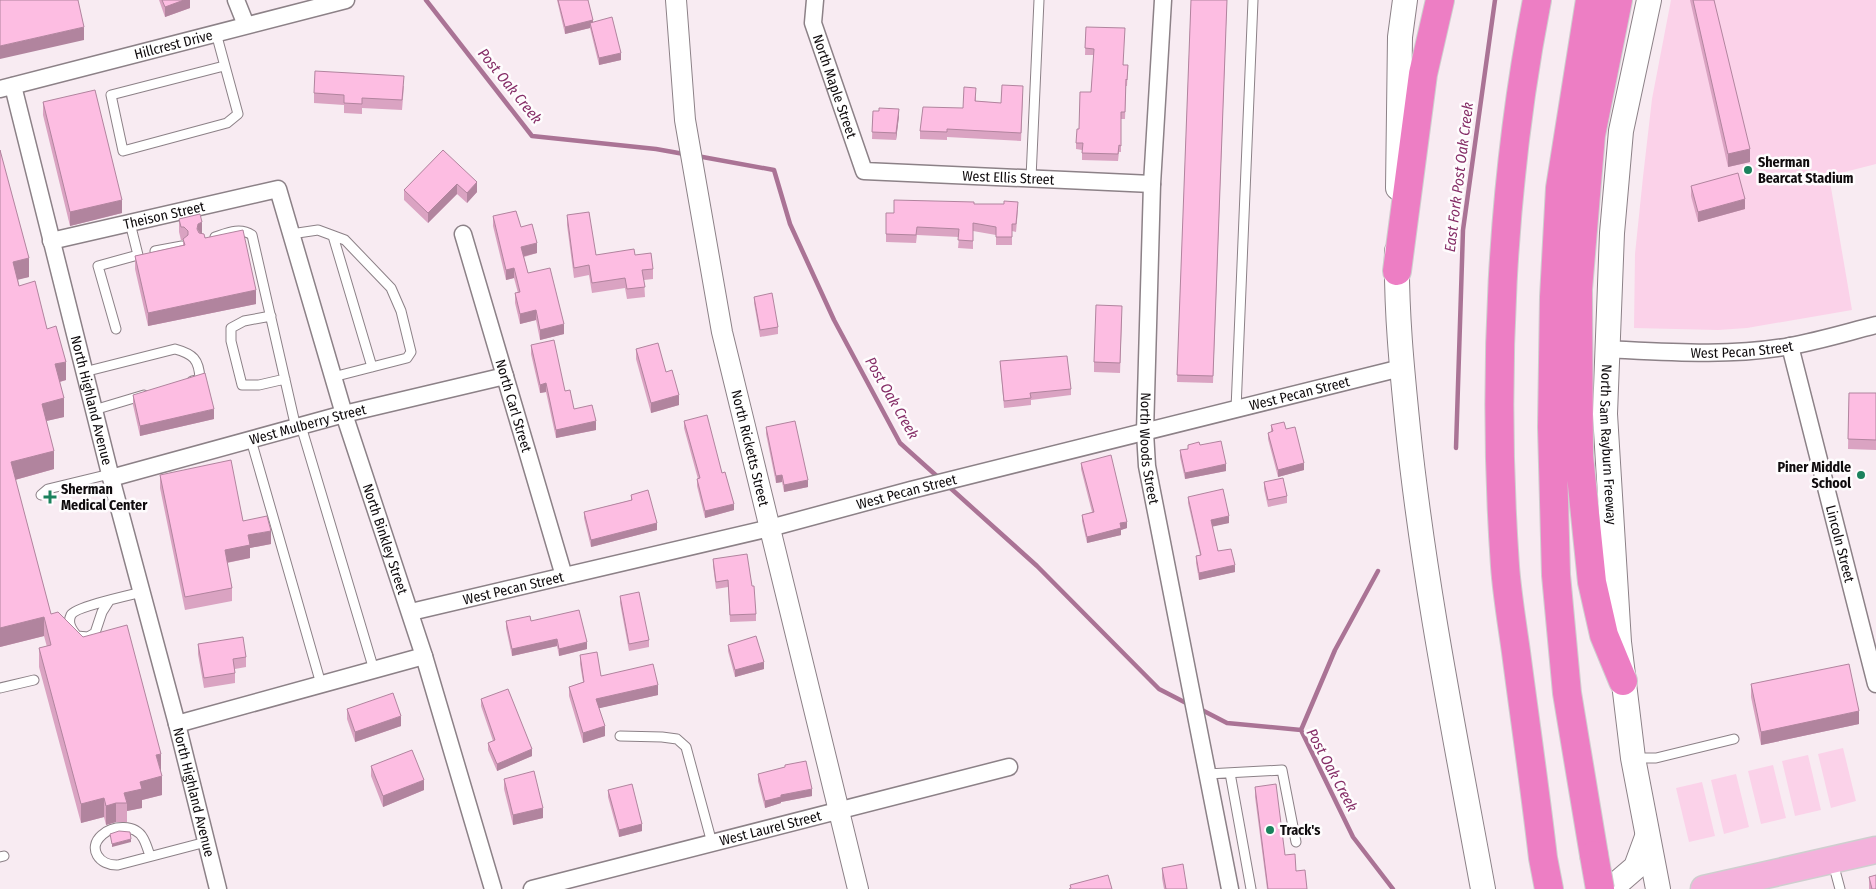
<svg xmlns="http://www.w3.org/2000/svg" width="1876" height="889" font-family="'Fira Sans Condensed',sans-serif">
	<rect width="100%" height="100%" fill="#f8ebf2"/>
	<path fill="#fbd2e9" d="M1671 0H1876V164L1829 176 1852 310 1747 328 1718 330 1634 328 1635 254 1643 177 1652 99Z
		M1843 748 1856 801 1831 808 1818 754Z
		M1808 755 1821 810 1795 816 1782 761Z
		M1773 765 1786 818 1761 824 1748 771Z
		M1736 774 1749 827 1724 834 1711 780Z
		M1702 782 1715 836 1689 842 1676 788Z"/>
	<g fill="none" stroke-linecap="round" stroke-linejoin="round">
		<path stroke="#aa7395" stroke-width="4.5" d="M426 0 532 136 656 149 684 154
			M697 156 774 170 790 224 834 320 900 443 939 478
			M1456 448 1463 230 1495 0
			M947 485 1037 566 1159 689 1190 705
			M1200 709 1227 723 1301 730 1353 837 1393 889
			M1301 730 1335 650 1378 571"/>
		<g stroke="#8c8187" stroke-width="11">
			<path id="service" d="M216 33 238 114 227 123 123 151 111 95 224 66
				M1031 178 1039 0
				M291 234 318 230 345 240 391 288 401 311 411 352 407 358 333 377
				M333 236 372 367
				M215 237C227 233 240 227 252 235L296 428
				M155 251 182 246
				M271 316 244 321 231 328V341L242 385H259L285 379
				M116 329 98 266 138 255 130 223
				M84 372 175 349C193 354 199 359 200 379L192 381
				M1236 409 1253 0
				M94 410 144 395
				M301 426 374 670
				M251 440 321 684
				M41 495 48 489 110 474
				M109 601 102 612 95 633 88 637 77 636C72 630 67 623 71 615 75 607 130 595 142 592
				M0 688 34 680
				M620 736 662 737 677 739 686 747 712 843
				M1633 758H1656L1734 739
				M1230 773 1251 889
				M1207 774 1282 770 1296 842
				M150 856C148 850 146 843 143 838 135 824 113 825 102 835 87 848 99 866 118 865L206 842
				M0 857 4 856
				M1833 863 1840 889"/>
		</g>
		<g stroke="#8c8187" stroke-width="19">
			<g id="minor">
				<path d="M236 0 246 25"/>
				<path id="s1" d="M815 0 813 23 864 171 1152 184"/>
				<path id="s2" d="M1163 0 1152 184 1145 432 1147 466 1230 889"/>
				<path id="s3" d="M13 86 111 478 177 724 218 889"/>
				<path id="s4" d="M0 89 346 0"/>
				<path id="s5" d="M463 234 564 576"/>
				<path id="s6" d="M51 241 278 189 344 414 424 656 493 889"/>
				<path id="s7" d="M1790 346 1876 684"/>
				<path id="s8" d="M1606 349C1667 352 1730 357 1790 346 1819 341 1848 332 1876 325"/>
				<path id="s9" d="M111 478 344 414 505 376"/>
				<path id="s10" d="M411 612 770 528 911 490 1401 368"/>
				<path d="M177 724 424 656"/>
				<path id="s11" d="M532 889 1009 767"/>
			</g>
		</g>
		<g stroke="#8c8187" stroke-width="22">
			<g id="tertiary">
				<path id="s12" d="M676 0 685 120 722 332 858 889"/>
			</g>
		</g>
		<g stroke="#8c8187" stroke-width="26">
			<g id="secondary">
				<path id="s13" d="M1649 0 1621 131 1612 233 1605 414 1619 642 1633 758 1658 889"/>
				<path d="M1398 188 1400 37 1405 0"/>
				<path d="M1397 251C1396 311 1402 370 1408 429 1424 583 1455 736 1483 889"/>
				<path d="M1599 889 1615 885 1636 867 1647 837"/>
			</g>
		</g>
		<g stroke="#cfcecf" stroke-width="29">
			<path id="primary" d="M1704 889 1876 850"/>
		</g>
		<g stroke="#cfcecf" stroke-width="30">
			<path id="motorway" d="M1537 0C1501 183 1492 380 1505 566 1507 594 1512 623 1516 652 1525 721 1535 789 1543 858L1549 889
				M1590 0 1560 188 1554 297 1552 427 1556 575 1567 693 1594 855
				M1618 0 1591 135 1578 289 1579 456 1592 582 1604 635 1623 681
				M1397 271 1423 74 1440 0"/>
		</g>
		<use href="#service" stroke="#fff" stroke-width="9"/>
		<use href="#minor" stroke="#fff" stroke-width="16"/>
		<use href="#tertiary" stroke="#fff" stroke-width="20"/>
		<use href="#secondary" stroke="#fff" stroke-width="24"/>
		<use href="#primary" stroke="#f4b2dc" stroke-width="26"/>
		<use href="#motorway" stroke="#ed7ec4" stroke-width="28"/>
		<g stroke="#cfcecf" stroke-width="30" stroke-linecap="butt">
			<path id="motorway-bridge" d="M1594 855 1600 889"/>
		</g>
		<use href="#motorway-bridge" stroke="#ed7ec4" stroke-width="28"/>
	</g>
	<path fill="#daa3c2" d="M159 0H190V8L165 17Z
		M557 0H588L593 22 621 60 599 65 590 28 565 34Z
		M1191 0H1227L1213 383 1177 382Z
		M1690 0H1714L1750 162 1728 167Z
		M1086 27 1124 65H1128L1127 86H1126L1125 119H1121V152H1119L1118 161 1082 160V150L1076 149V143L1079 129 1091 92 1094 55H1085Z
		M404 86 402 110 362 108V114L344 113V105L314 103V93Z
		M1023 94 1021 141 947 137V140L920 139V131L963 108 976 96V101L1001 103Z
		M43 102 122 213 70 226 43 115Z
		M873 111H879L899 116 896 140 872 139Z
		M0 150 29 277 18 279 19 286 47 329 66 380 60 382 64 417 46 421 54 469 15 480 51 614 161 771 162 795 142 800V808L127 811V822H116L106 825 104 817 81 823 39 667V648L47 647 44 636 0 647Z
		M443 150 477 192 467 203 457 194 428 223 404 200V190Z
		M1691 186 1745 209 1698 222 1691 196Z
		M974 204 1018 210 1016 232 1012 231V245H996V235L973 231V249L958 248 959 237 917 235 916 243 886 242V213H894Z
		M567 215 596 255H635L653 269V279L644 280 645 297 627 299 625 288 592 293 589 275 574 278 567 225Z
		M493 216 521 227 537 253 524 257 528 273 564 334 540 340 536 320 520 324 515 303V293H518L514 278 506 280 493 226Z
		M179 219 202 233 256 304 148 326 135 269V256L183 245V240H181L179 232Z
		M754 297 778 327V334L760 337 754 303Z
		M1122 316 1120 373 1094 372V362Z
		M531 345 565 391 574 409 596 430 556 438 546 392 540 393 531 354Z
		M636 349 666 372 679 405 651 413 636 359Z
		M1000 361 1071 389V395L1031 400V405L1004 408Z
		M1849 393H1876V450L1848 449Z
		M133 395 214 419 140 436 133 405Z
		M684 421 722 473 734 510 705 518 697 486V479H698L684 428Z
		M1271 425 1286 429 1304 470 1278 477 1268 439V433L1271 432Z
		M766 427 808 487 784 492 782 482 776 483 766 434Z
		M1188 445H1200L1226 471 1185 479 1180 457V450L1188 449Z
		M1081 463 1127 528 1121 530V535L1087 543 1082 521V515L1092 512 1081 469Z
		M160 475 243 521 271 544 250 548V558L227 563 232 588V601L185 610 160 488Z
		M1264 482 1287 496V503L1268 507 1264 489Z
		M631 495 657 530 591 547 584 518V512L631 500Z
		M1188 497 1229 523 1212 526 1218 551 1235 572 1199 580 1196 563V556L1200 555 1188 503Z
		M713 559 756 614V621L730 622 728 587 716 589 713 566Z
		M620 596 649 640V647L629 651 620 603Z
		M506 621H531L587 649 559 656 557 646 512 656 506 628Z
		M198 644 246 657V667L235 669V683L204 688 198 654Z
		M728 645 764 669 735 677 728 651Z
		M580 655 601 676 658 695 599 708 605 736 583 743 569 696V687L583 682 580 664Z
		M1751 684 1859 724 1761 745 1751 697Z
		M481 699 532 756 497 771 488 750V743L493 741 481 706Z
		M347 709 401 726 355 742 347 719Z
		M371 766 424 790 383 807 371 776Z
		M758 774 812 796 781 802V803L765 808 758 781Z
		M504 779 543 818 513 825 504 789Z
		M1255 787 1285 855 1296 871 1307 889H1267L1255 797Z
		M608 790 642 831 619 837 608 797Z
		M1162 868 1187 889H1164L1162 878Z
		M1869 877 1876 889H1869Z"/>
	<path fill="#b1849e" d="M184 0H190V8L165 17V7Z
		M593 20V27L590 23V28L565 34V27Z
		M84 27V40L0 59V46Z
		M621 53V60L599 65V58Z
		M899 109V116L896 140V133Z
		M1750 149V162L1728 167V154Z
		M477 182V192L467 203V193Z
		M457 184V194L428 223V213Z
		M1745 199V209L1698 222V212Z
		M122 200V213L70 226V212Z
		M202 222V235L197 229 198 224Z
		M537 243V253L521 257V247Z
		M29 258V277L13 281V262Z
		M514 268V278L506 280V270Z
		M256 290V304L148 326V313Z
		M536 310V320L520 324V314Z
		M564 324V334L540 340V330Z
		M66 362V380L55 383V364Z
		M546 383V392L540 393V385Z
		M679 395V405L651 413V403Z
		M64 398V417L42 422V404Z
		M214 409V419L140 436V426Z
		M596 421V430L556 438V430Z
		M54 451V469L11 481V462Z
		M1304 463V470L1278 477V470Z
		M1226 464V471L1185 479V473Z
		M782 475V482L776 483V476Z
		M808 480V487L784 492V485Z
		M734 504V510L705 518V511Z
		M1229 516V523L1211 527V520Z
		M1127 522V528L1121 530V535L1087 543V537L1120 523Z
		M657 523V530L591 547V540Z
		M271 531V544L250 548V558L225 563V550L248 535Z
		M1235 565V572L1199 580V573Z
		M44 617V636L0 647V628Z
		M557 639V646L512 656V649Z
		M587 642V649L559 656V649Z
		M764 662V669L735 677V670Z
		M658 685V695L596 709V699Z
		M1859 711V724L1761 745V732Z
		M401 716V726L355 742V732Z
		M605 726V736L583 743V733Z
		M532 749V756L497 771V764Z
		M161 754V773L156 755Z
		M162 776V795L142 800V808L127 811V803L124 793 140 782Z
		M424 780V790L383 807V796Z
		M812 789V796L781 802V803L765 808V801L781 795Z
		M104 798V817L81 823V804Z
		M116 803V822L106 825V806Z
		M543 808V818L513 825V815Z
		M642 824V831L619 837V830Z
		M131 839V842L112 847V844Z"/>
	<path fill="#fdbde2" stroke="#b1849e" d="M0 0H78L84 27 0 46Z
		M162 0H184L165 7Z
		M558 0H588L593 20 565 27Z
		M1191 0H1227L1213 376 1177 375Z
		M1693 0H1714L1750 149 1728 154Z
		M612 17 621 53 599 58 590 23Z
		M1086 27 1125 28 1123 65H1128L1127 80 1126 79 1125 112H1121V146L1119 145 1118 154 1082 153 1083 143H1076L1077 129H1079L1080 92H1091L1094 49 1085 48Z
		M315 71 404 76 402 100 362 98V104L344 103V95L314 93Z
		M1002 85 1023 86 1021 133 947 129V132L920 131 923 107 963 108 964 87 976 88 975 101 1001 103Z
		M95 90 122 200 70 212 43 102Z
		M879 108 899 109 896 133 872 132 873 111H879Z
		M0 150 29 258 13 262 19 286 35 281 47 329 56 326 66 362 55 364 64 398 42 404 54 451 11 462 51 614 58 612 83 637 127 625 161 754 156 755 162 776 140 782 142 789 124 793 127 803H116L106 806 104 798 81 804 39 648 51 645 44 617 0 628Z
		M443 150 477 182 467 193 457 184 428 213 404 190Z
		M1738 173 1745 199 1698 212 1691 186Z
		M894 200 974 202V204H1004V201L1018 202 1016 224H1012V237H996V227L973 223V241L958 240 959 229 917 227 916 235 886 234V213H894Z
		M516 211 521 227 532 224 537 243 521 247 528 273 550 268 564 324 540 330 536 310 520 314 515 293 520 292 514 268 506 270 493 216Z
		M589 212 596 255 634 249 635 255 651 253 653 269 642 270 645 287 627 289 625 278 592 283 589 265 574 268 567 215Z
		M200 214 202 222 198 224 197 229 199 233 204 234 205 238 243 230 256 290 148 313 135 256 185 245 183 239 188 235V231L184 227H181L179 219Z
		M772 293 778 327 760 330 754 297Z
		M1096 305 1122 306 1120 363 1094 362Z
		M554 340 565 391 570 390 574 409 592 405 596 421 556 430 546 383 540 385 531 345Z
		M658 343 666 372 672 370 679 395 651 403 636 349Z
		M1067 356 1071 389 1030 393 1031 398 1004 401 1000 361Z
		M205 373 214 409 140 426 133 395Z
		M1849 393H1876V440L1848 439Z
		M707 415 722 473 725 472 734 504 705 511 697 479 700 478 684 421Z
		M795 421 808 480 784 485 782 475 776 476 766 427Z
		M1284 422 1286 429 1295 427 1304 463 1278 470 1268 433 1273 431 1271 425Z
		M1221 441 1226 464 1185 473 1180 450 1188 449V445L1199 442 1200 445Z
		M1111 455 1127 522 1120 523 1121 528 1087 537 1082 515 1094 512 1081 463Z
		M231 460 243 521 267 516 271 531 248 535 250 545 225 550 232 588 185 597 160 475Z
		M1283 478 1287 496 1268 500 1264 482Z
		M1223 489 1229 516 1211 520 1218 551 1231 549 1235 565 1199 573 1196 556 1201 555 1188 497Z
		M648 490 657 523 591 540 584 512 632 500 631 495Z
		M747 554 752 586H754L756 614 730 615 728 580 716 582 713 559Z
		M639 592 649 640 629 644 620 596Z
		M579 610 587 642 559 649 557 639 512 649 506 621 530 616 531 621Z
		M756 636 764 662 735 670 728 645Z
		M243 637 246 657 233 659 235 673 204 678 198 644Z
		M597 652 601 676 653 664 658 685 596 699 605 726 583 733 569 687 584 682 580 655Z
		M1849 664 1859 711 1761 732 1751 684Z
		M508 689 532 749 497 764 488 743 495 740 481 699Z
		M393 693 401 716 355 732 347 709Z
		M412 750 424 780 383 796 371 766Z
		M806 761 812 789 781 795V797L765 801 758 774 785 767V765Z
		M534 771 543 808 513 815 504 779Z
		M632 784 642 824 619 830 608 790Z
		M1276 784 1285 855 1295 854 1296 871 1305 870 1307 889H1268L1255 787Z
		M119 831 130 832 131 839 112 844 110 834Z
		M1183 864 1187 889H1166L1162 868Z
		M1108 875 1112 889H1069L1071 888 1070 885Z
		M1876 875V889H1872L1869 877Z"/>
	<g fill="#1b825d" stroke="#fefcfd" stroke-width="2">
		<circle cx="1748" cy="170" r="5"/>
		<circle cx="1861" cy="475" r="5"/>
		<path d="M47.5 489.5h5v5h5v5h-5v5h-5v-5h-5v-5h5z"/>
		<circle cx="1270" cy="830" r="5"/>
	</g>
	<g text-anchor="middle" stroke-width="5" stroke-linejoin="round" paint-order="stroke">
		<g font-size="14" fill="#0f0b0d" stroke="#fefcfd">
			<text dy="5" stroke="none"><textPath href="#s4" startOffset="179">Hillcrest Drive</textPath></text>
			<text dy="5" stroke="none"><textPath href="#s1" startOffset="90">North Maple Street</textPath></text>
			<text dy="5" stroke="none"><textPath href="#s1" startOffset="324">West Ellis Street</textPath></text>
			<text dy="5" stroke="none"><textPath href="#s6" startOffset="116">Theison Street</textPath></text>
			<text dy="5" stroke="none"><textPath href="#s8" startOffset="136">West Pecan Street</textPath></text>
			<text dy="5" stroke="none"><textPath href="#s10" startOffset="915">West Pecan Street</textPath></text>
			<text dy="5" stroke="none"><textPath href="#s3" startOffset="324">North Highland Avenue</textPath></text>
			<text dy="5" stroke="none"><textPath href="#s5" startOffset="179">North Carl Street</textPath></text>
			<text dy="5" stroke="none"><textPath href="#s9" startOffset="204">West Mulberry Street</textPath></text>
			<text dy="5" stroke="none"><textPath href="#s13" startOffset="448">North Sam Rayburn Freeway</textPath></text>
			<text dy="5" stroke="none"><textPath href="#s12" startOffset="455">North Ricketts Street</textPath></text>
			<text dy="5" stroke="none"><textPath href="#s2" startOffset="449">North Woods Street</textPath></text>
			<text dy="5" stroke="none"><textPath href="#s10" startOffset="510">West Pecan Street</textPath></text>
			<text dy="5" stroke="none"><textPath href="#s6" startOffset="599">North Binkley Street</textPath></text>
			<text dy="5" stroke="none"><textPath href="#s7" startOffset="204">Lincoln Street</textPath></text>
			<text dy="5" stroke="none"><textPath href="#s10" startOffset="105">West Pecan Street</textPath></text>
			<text dy="5" stroke="none"><textPath href="#s3" startOffset="729">North Highland Avenue</textPath></text>
			<text dy="5" stroke="none"><textPath href="#s11" startOffset="246">West Laurel Street</textPath></text>
		</g>
		<g font-size="14" font-weight="bold" fill="#0f0b0d" stroke="#fefcfd" text-anchor="start">
			<text x="1758" y="167">Sherman<tspan x="1758" dy="16">Bearcat Stadium</tspan></text>
			<text x="1851" y="472" text-anchor="end">Piner Middle<tspan x="1851" dy="16">School</tspan></text>
			<text x="61" y="494">Sherman<tspan x="61" dy="16">Medical Center</tspan></text>
			<text x="1280" y="835">Track's</text>
		</g>
		<g font-size="15" font-style="italic" fill="#852d67" stroke="#fefcfd">
			<text transform="translate(510 86) rotate(51)" y="5">Post Oak Creek</text>
			<text transform="translate(1459 177) rotate(-83)" y="5">East Fork Post Oak Creek</text>
			<text transform="translate(892 398) rotate(60)" y="5">Post Oak Creek</text>
			<text transform="translate(1332 770) rotate(62)" y="5">Post Oak Creek</text>
		</g>
	</g>
</svg>
